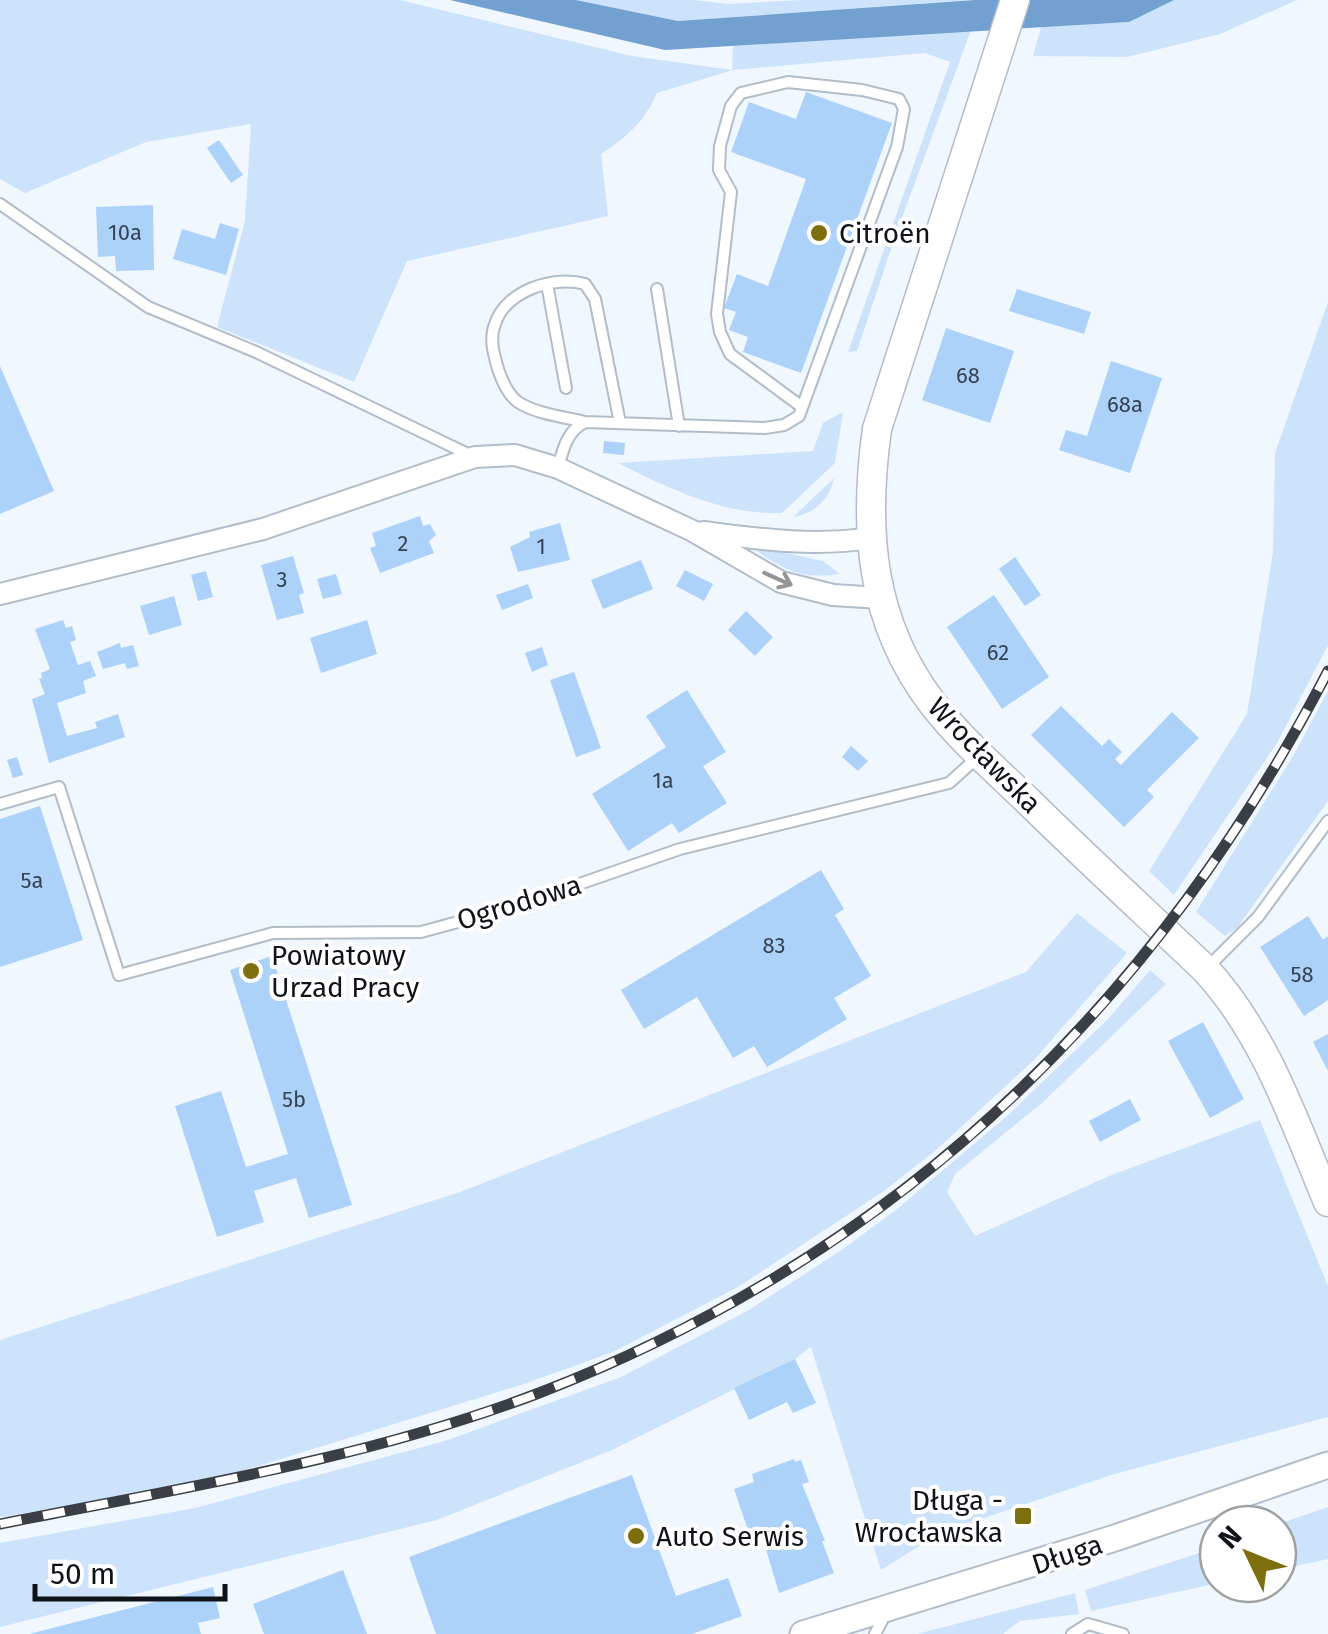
<svg xmlns="http://www.w3.org/2000/svg" width="1328" height="1634" font-family="'Fira Sans',sans-serif">
	<rect width="100%" height="100%" fill="#f0f7ff"/>
	<path fill="#cde3fb" d="M0 0H400L632 56 732 70 733 46 971 30 896 234 857 351 848 352 950 62 925 53 733 70 657 93C645 121 626 138 601 154L608 216 407 261 354 382 217 327 245 221 251 124 146 142 25 193 0 179Z
		M576 0H695L727 4 801 0H970L678 21Z
		M1174 0H1297L1220 34 1127 57 1033 56 1041 27 1129 22Z
		M1328 302V645L1277 743 1174 895 1149 871 1247 714 1273 552 1275 453Z
		M843 412 835 463 782 513C723 515 670 489 618 463L813 451 823 423Z
		M834 478C830 499 814 514 793 517Z
		M772 550 823 561 840 574C803 579 787 572 757 551Z
		M1328 691V801L1237 928 1225 936 1196 912 1293 756Z
		M1077 913 1127 953 1035 1059 935 1151 884 1191 738 1287 613 1352 524 1384 196 1485 0 1517V1340L460 1192 1026 972Z
		M1150 970 1166 984 1043 1102 955 1174 947 1192 975 1236 1109 1176 1260 1120 1328 1286V1417L1111 1475 940 1533 881 1570 811 1347 795 1359 612 1450 437 1520 0 1627V1543L195 1508 445 1441 621 1377 749 1310 843 1249 897 1209 1007 1116 1108 1019Z
		M1328 1507V1559L1278 1570V1524Z
		M1218 1547V1583L1091 1611 1085 1590Z
		M1075 1593 1079 1614 1020 1621 1003 1634H917Z"/>
	<path fill="#72a1d1" d="M450 0H576L678 21 975 0H1174L1129 22 665 50Z"/>
	<path fill="#acd2fa" d="M806 92 892 123 801 373 743 352 748 337 729 330 736 312 724 308 737 274 768 286 806 179 731 152 749 102 796 119Z
		M219 140 243 175 231 183 207 148Z
		M153 205 154 270 116 271 115 256 98 257 96 207Z
		M220 223 239 229 226 275 173 259 182 229 215 239Z
		M1017 289 1091 312 1084 334 1009 311Z
		M946 328 1014 351 990 423 922 400Z
		M1111 361 1162 378 1130 473 1059 450 1066 430 1087 436Z
		M0 366 54 491 0 514Z
		M604 441 625 443 624 455 603 453Z
		M420 516 423 526 430 524 436 535 429 541 434 553 380 573 370 548 376 546 372 533Z
		M560 523 570 560 518 572 510 547 530 537 529 532Z
		M293 556 304 593 299 595 304 613 277 620 261 565Z
		M1015 557 1041 595 1025 606 999 569Z
		M641 560 653 589 603 609 591 580Z
		M685 570 713 584 704 601 676 586Z
		M206 571 213 597 198 601 191 575Z
		M336 574 342 594 323 599 317 579Z
		M528 584 533 598 502 610 496 595Z
		M994 595 1049 677 1002 709 947 627Z
		M174 596 182 625 149 635 140 606Z
		M746 611 773 637 755 656 728 630Z
		M63 620 66 628 72 626 76 640 70 642 78 665 90 661 96 676 83 681 86 693 57 703 67 736 97 728 95 722 118 714 125 737 49 763 32 699 45 694 39 679 42 678 41 673 50 669 35 629Z
		M367 620 377 654 321 673 310 638Z
		M120 643 121 648 133 645 139 666 127 669 125 663 103 669 97 652Z
		M542 647 548 665 532 672 525 653Z
		M574 672 601 748 576 757 550 680Z
		M687 690 726 752 703 766 727 803 679 833 672 823 628 851 592 794 666 747 646 716Z
		M1061 706 1102 746 1109 739 1122 752 1115 759 1121 765 1172 712 1199 738 1147 790 1154 797 1124 827 1031 735Z
		M851 746 868 761 858 771 842 757Z
		M17 757 23 775 13 778 7 760Z
		M40 806 83 940 0 967V819Z
		M821 870 844 909 835 915 871 976 834 998 847 1019 767 1067 754 1046 733 1058 697 997 644 1029 621 990Z
		M1308 916 1323 940 1328 936V1000L1304 1016 1260 947Z
		M272 956 352 1205 309 1218 296 1178 254 1191 264 1222 217 1237 175 1106 221 1091 246 1167 288 1154 230 970Z
		M1203 1022 1244 1099 1210 1118 1168 1041Z
		M1328 1034V1071L1313 1042Z
		M1130 1099 1141 1120 1100 1142 1089 1121Z
		M795 1359 816 1403 793 1413 787 1402 749 1420 734 1388Z
		M794 1459 795 1462 801 1460 809 1482 802 1484 825 1541H822L834 1573 779 1593 759 1526 748 1530 734 1489 754 1482 752 1474Z
		M632 1475 676 1596 728 1578 742 1616 692 1634H436L409 1557Z
		M343 1570 367 1634H264L253 1604Z
		M213 1587 220 1618 198 1623 201 1634H29Z"/>
	<g fill="none" stroke-linecap="round" stroke-linejoin="round">
		<g stroke="#b1bdc9" stroke-width="14">
			<path id="service" d="M0 204 148 307 256 352 474 457
				M547 284 566 388
				M657 289 679 426
				M585 422C565 417 536 414 518 402 508 395 502 381 498 369 494 355 489 339 495 324 506 290 555 275 585 284L595 299 620 423
				M558 468C563 449 567 431 585 422L765 428 784 425 799 416 897 147 904 109 899 99 862 90 788 82 741 93 731 106 720 146 719 170 731 192 717 314 720 332 730 354 802 407
				M0 804 59 787 119 975 273 933 421 932 513 907 680 849 949 783 979 756
				M1206 969 1258 917 1328 821
				M875 1634 886 1613
				M1072 1634 1088 1624 1123 1634"/>
		</g>
		<g stroke="#b1bdc9" stroke-width="24">
			<path id="minor" d="M703 532C759 539 813 547 870 538
				M0 594 263 529 475 457 515 455 558 468 693 531 781 582 833 595 881 598"/>
		</g>
		<g stroke="#b1bdc9" stroke-width="29">
			<path id="tertiary" d="M803 1634 1115 1538 1328 1465"/>
		</g>
		<g stroke="#b1bdc9" stroke-width="31">
			<path id="secondary" d="M1015 0 877 429C863 529 870 622 933 704 961 740 997 771 1029 802 1087 859 1147 914 1206 970 1266 1036 1294 1121 1328 1202"/>
		</g>
		<use href="#service" stroke="#fff" stroke-width="10"/>
		<use href="#minor" stroke="#fff" stroke-width="20"/>
		<use href="#tertiary" stroke="#fff" stroke-width="25"/>
		<use href="#secondary" stroke="#fff" stroke-width="28"/>
		<g stroke="#3a3f45" stroke-width="11">
			<path id="rail" d="M0 1524C181 1488 367 1459 539 1393 896 1255 1153 1009 1328 671"/>
		</g>
		<use href="#rail" stroke="#fff" stroke-width="8" stroke-dasharray="22" stroke-linecap="butt"/>
	</g>
	<defs><path id="oneway-shaft" d="M-6 0H5M1.5-3L5.5 0L1.5 3" fill="none" stroke-width="1.6" stroke-linecap="round" stroke-linejoin="round" transform="scale(2.5)"/></defs>
	<use stroke="#939597" href="#oneway-shaft" transform="translate(778 579) rotate(24)"/>
	<g fill="#7d6f0e" stroke="#fff" stroke-width="4">
		<circle cx="819" cy="233" r="10"/>
		<circle cx="251" cy="971" r="10"/>
		<rect x="1013" y="1506" width="20" height="20" rx="5"/>
		<circle cx="636" cy="1536" r="10"/>
	</g>
	<g text-anchor="middle" stroke-width="8" stroke-linejoin="round" paint-order="stroke">
		<g font-size="22" fill="#364350">
			<text x="125" y="240">10a</text>
			<text x="968" y="383">68</text>
			<text x="1125" y="412">68a</text>
			<text x="403" y="551">2</text>
			<text x="541" y="554">1</text>
			<text x="282" y="587">3</text>
			<text x="998" y="660">62</text>
			<text x="663" y="788">1a</text>
			<text x="32" y="888">5a</text>
			<text x="774" y="953">83</text>
			<text x="1302" y="982">58</text>
			<text x="294" y="1107">5b</text>
		</g>
		<g font-size="28" fill="#0f1318" stroke="#fff" text-anchor="start">
			<text x="839" y="243">Citroën</text>
			<text x="271" y="965">Powiatowy<tspan x="271" dy="32">Urzad Pracy</tspan></text>
			<text x="1003" y="1510" text-anchor="end">Długa -<tspan x="1003" dy="32">Wrocławska</tspan></text>
			<text x="656" y="1546">Auto Serwis</text>
		</g>
		<g font-size="28" fill="#0f1318" stroke="#fff">
			<text transform="translate(985 755) rotate(46)" y="10">Wrocławska</text>
			<text transform="translate(519 902) rotate(-17)" y="10">Ogrodowa</text>
			<text transform="translate(1067 1554) rotate(-18)" y="10">Długa</text>
		</g>
	</g>
	<g transform="translate(1248 1554) rotate(313)"><circle r="48" fill="#ffffff" stroke="#9fa1a3" stroke-width="2.5"/>
	<path d="M0-8L18 38L0 25L-18 38Z" fill="#7d6f0e"/>
	<text y="-15" font-size="28" font-weight="bold" text-anchor="middle" fill="#0f1318">N</text>
	</g>
	<path d="M35 1584v15h190v-15" fill="none" stroke="#0f1318" stroke-width="5"/>
	<text x="50" y="1584" font-size="30" fill="#0f1318" stroke="#ffffff" stroke-width="8" paint-order="stroke">50 m</text>
</svg>
